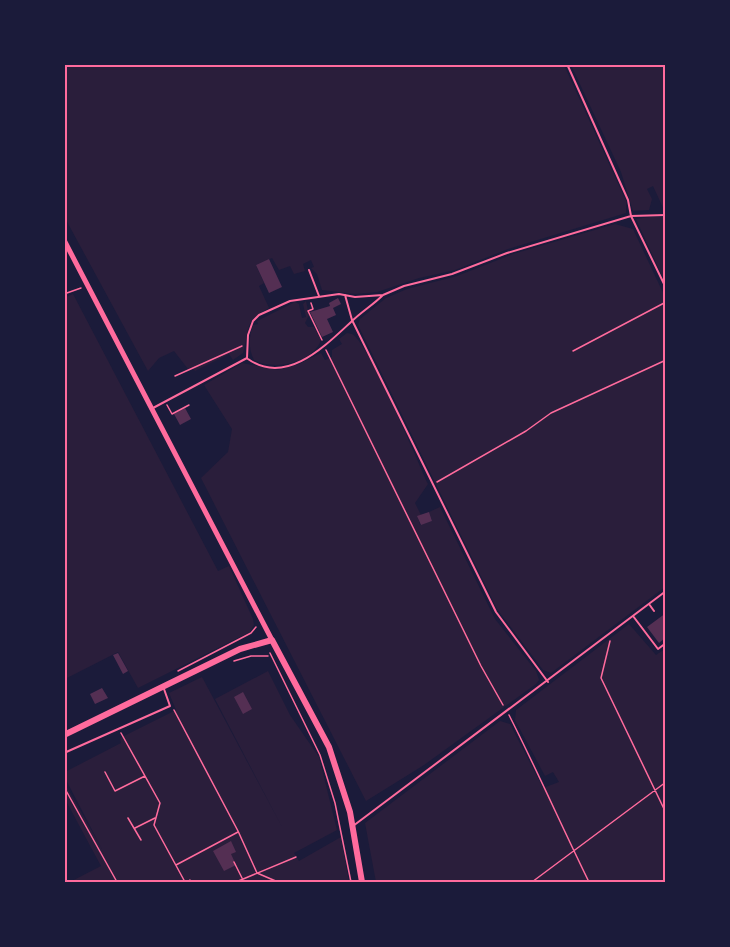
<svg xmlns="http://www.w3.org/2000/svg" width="730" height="947" font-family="Rubik,sans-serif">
	<rect width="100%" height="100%" fill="#1b1b3a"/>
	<path fill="#2a1e3b" d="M64 65H564L626 201V213L508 249 455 270 419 278 377 292 355 294 322 290 317 274 311 268 314 267 311 260 303 264 305 271 294 274 290 266 279 270 272 258 256 265 264 283 259 286 269 308C243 321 250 329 243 353L233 360 229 354 195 371 192 367 188 369 174 351 159 358 148 371 65 218Z
		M571 65H665V212L653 186 647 189 652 199 649 210 633 211 621 172Z
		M650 217H665V277L662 276 636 219Z
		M615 224 633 229 665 297V587L551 673 543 670 497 609 358 325 360 319 386 298 407 289 457 276 513 254Z
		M73 294 218 571 229 566 253 619 254 625 250 632 138 688 118 652 65 679 64 298Z
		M306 301 309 315 305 323 308 327H314L321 340C313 363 274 371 254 360 248 348 249 337 253 325L258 324 257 321 295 302 299 304 302 318 306 317 303 304Z
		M352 334C368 342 417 460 428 484L415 503 421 515 418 517 420 525 432 521 429 512 440 507 495 619 536 671 539 680 536 684 424 765 366 801 201 478 228 452 232 429 204 385 242 363 278 370 299 364 321 353 325 360 332 357V350L342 344 339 339 347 333Z
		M629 624 656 655 665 649V882H376L365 823 500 721 510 724 543 788 559 782 553 772 545 776 515 720 516 710Z
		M268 671 290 715 319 757 337 830 294 853 299 861 341 837 349 882H70L101 866 65 799 64 782 102 849 65 778V772L121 743 120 738 176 710 169 693 202 677 282 827 215 699Z"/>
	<path fill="#542f53" d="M269 259 282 287 269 293 256 265Z
		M338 298 341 304 333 308 336 315 327 319 333 332 322 337 310 312 330 306 329 303Z
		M185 408 191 419 180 425 174 414Z
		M429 512 432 521 421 525 417 516Z
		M666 613V637L659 643 647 627Z
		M118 653 128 671 123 674 113 655Z
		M102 688 108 698 95 704 90 694Z
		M243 692 252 709 243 714 234 697Z
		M231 841 236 852 231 854 236 865 224 871 213 851Z"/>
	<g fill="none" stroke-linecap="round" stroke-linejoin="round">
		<path stroke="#ff6b9d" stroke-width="1.5" d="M64 294 81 288
			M311 303 313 309 308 311 322 340
			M326 350 481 666 503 705
			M573 351 666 302
			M175 376 242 346
			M167 405 172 414 189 405
			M437 482 526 431 551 413 666 360
			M610 641 601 678 666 813
			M270 653 320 755 335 803 351 882
			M234 661 251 656H268
			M178 671 251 633 256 627
			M174 710 238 831 257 873 278 882
			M509 715C537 770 562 827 589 882
			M121 733 160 803 154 825 185 882
			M105 772 115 791 145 776
			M64 787 117 882
			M128 818 141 840
			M135 828 155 818
			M234 862 242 878
			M176 865 238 832
			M190 880 191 882
			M236 882 296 857
			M532 882 666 782"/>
		<path stroke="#ff6b9d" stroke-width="2" d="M567 64 628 200 631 216 666 215
			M309 270 319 296
			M345 295 352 320 496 612 548 682
			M248 359C286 386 325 346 351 322 361 312 373 305 383 295
			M153 408 247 358 248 335 253 321 259 315 290 301 339 294 355 297 383 295 404 286 452 274 507 253 631 216 666 288
			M649 604 654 611
			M633 616 658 649 666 643
			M64 753 170 706 164 689
			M353 826 666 591"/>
		<path stroke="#ff6b9d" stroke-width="5" d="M64 240 272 640"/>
		<path stroke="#ff6b9d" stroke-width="6" d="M64 735 240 649 272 640 329 747 350 812 362 882"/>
	</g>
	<rect width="730" height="947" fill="none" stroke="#1b1b3a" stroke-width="132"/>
	<rect x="66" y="66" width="598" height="815" fill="none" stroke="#ff6b9d" stroke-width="2"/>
</svg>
